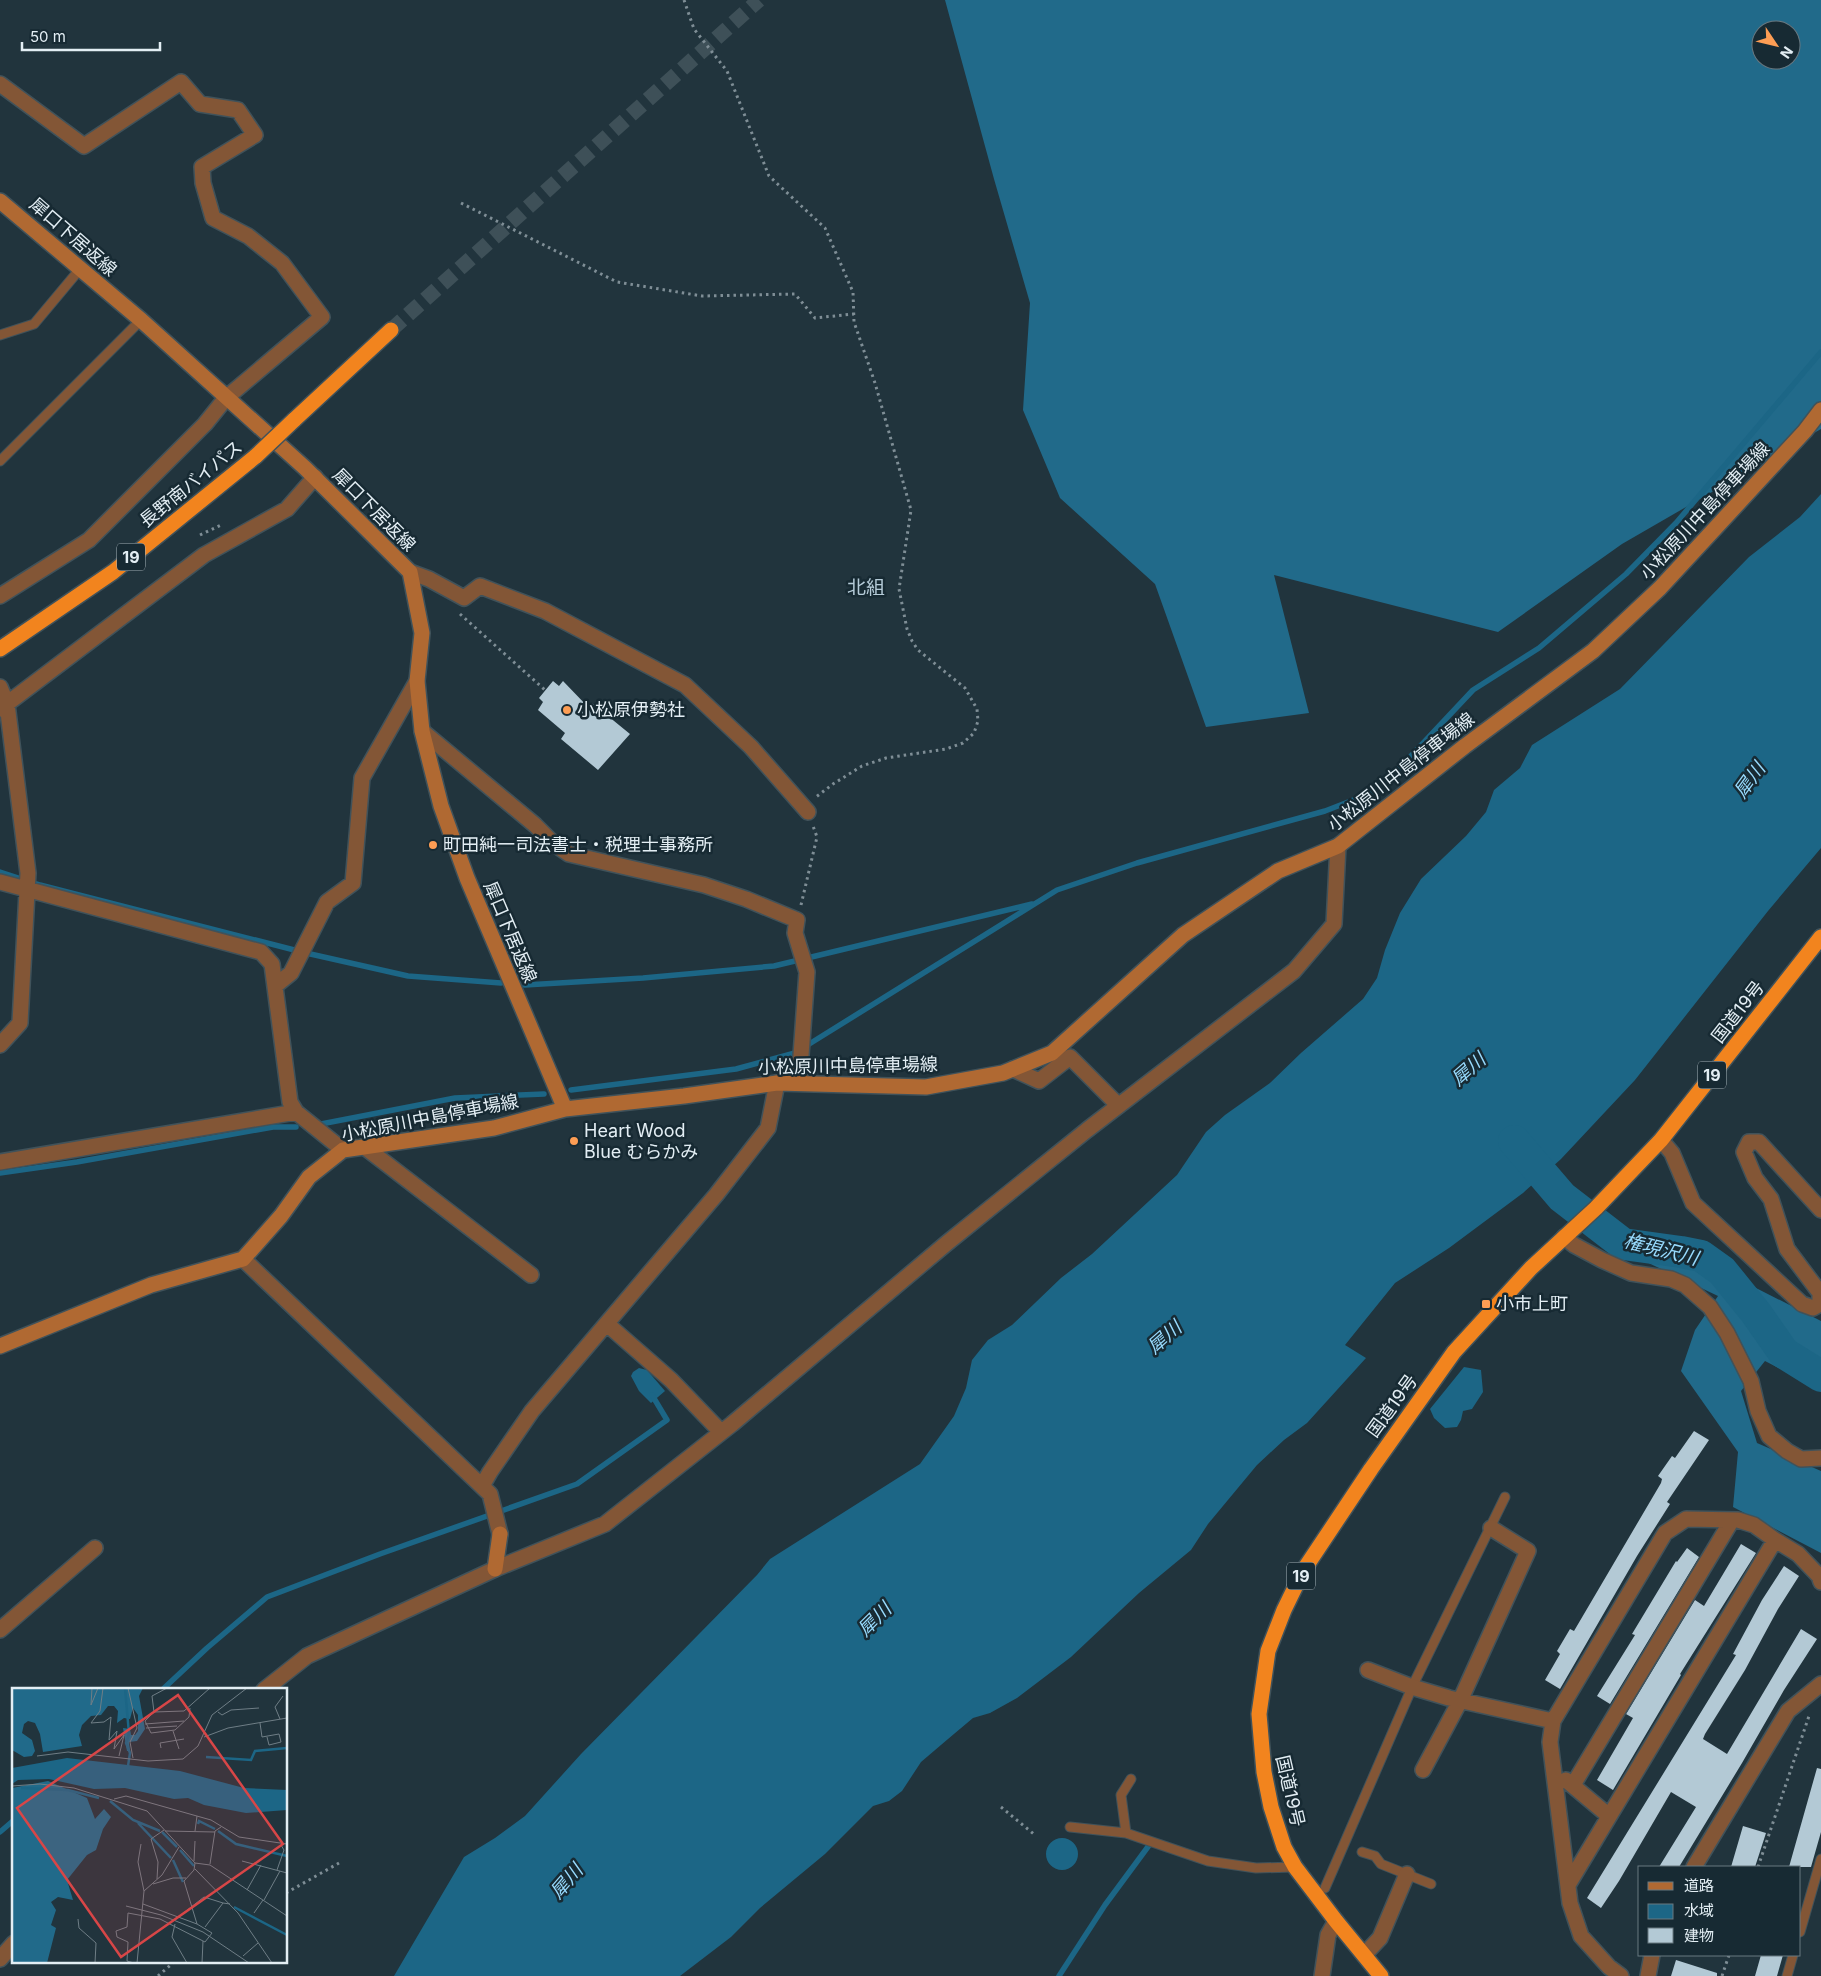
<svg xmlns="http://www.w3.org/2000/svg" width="1821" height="1976" font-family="Inter,'Noto Sans JP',sans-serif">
	<rect width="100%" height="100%" fill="#21343d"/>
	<path fill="#216a8a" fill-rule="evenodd" d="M945 0H1821V429L1622 544 1498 632 1274 575 1309 713 1206 727 1155 584 1060 498 1023 410 1030 303 994 179ZM1761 30H1791V60H1761Z
		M1650 1234 1821 1321V1385L1818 1388 1765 1361 1741 1391 1757 1443 1821 1471V1553L1733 1507 1738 1452 1681 1371 1695 1330 1718 1296 1638 1258Z"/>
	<path fill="#1c6686" d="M1821 494V848L1768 911 1635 1080 1561 1159 1523 1193 1449 1248 1395 1283 1345 1345 1366 1358 1307 1423 1284 1440 1257 1465 1208 1524 1191 1550 1139 1593 1071 1657 1017 1698 990 1713 973 1718 948 1739 921 1762 902 1791 889 1801 873 1806 825 1854 760 1908 731 1937 680 1976H394L464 1857 495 1838 525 1816 581 1754 757 1575 770 1559 920 1464 954 1416 966 1388 972 1360 988 1340 1012 1325 1061 1278 1092 1254 1177 1175 1206 1132 1225 1115 1270 1083 1301 1053 1363 999 1377 978 1385 950 1400 913 1421 879 1466 836 1486 812 1494 790 1520 768 1532 745 1620 689 1749 557 1800 517Z
		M1464 1367 1481 1370 1483 1392 1472 1409 1463 1411 1461 1420 1457 1427 1445 1428 1434 1418 1430 1409Z
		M639 1368 647 1370 665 1391 651 1403 639 1391 631 1376 633 1372Z
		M1046 1854a16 16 0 1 1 32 0a16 16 0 1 1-32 0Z"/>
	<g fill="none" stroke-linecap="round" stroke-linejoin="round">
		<path stroke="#1c6686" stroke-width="5.5" d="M0 872 40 885 306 953 408 976 501 983
			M525 985 643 978 774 966 1032 904
			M806 1046 1057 890 1137 863 1325 811 1379 790 1473 690 1539 648 1626 574 1676 523 1821 352
			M571 1090 736 1069 795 1053
			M321 1124 455 1098 544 1094
			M0 1173 77 1162 273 1127H296
			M162 1690 207 1648 267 1597 380 1554 577 1484 667 1420 652 1395
			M0 1832 14 1820
			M1059 1976 1105 1905 1150 1844"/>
		<path stroke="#1c6686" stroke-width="32" d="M1514 1141 1562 1197 1623 1244 1681 1252 1701 1256 1722 1271 1756 1313 1784 1353 1821 1376"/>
	</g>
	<path fill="#b3c9d5" d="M553 681 559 686 563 681 589 708 592 703 630 734 598 770 561 739 565 733 538 710 543 702 539 698Z
		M1694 1431 1709 1440 1667 1502 1670 1504 1637 1556 1560 1689 1545 1680 1560 1654 1557 1651 1570 1629 1574 1631 1661 1483 1662 1479 1658 1476 1672 1456 1675 1458Z
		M1741 1544 1756 1553 1680 1674 1681 1675 1613 1790 1597 1780 1633 1718 1626 1714 1695 1600 1704 1606Z
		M1687 1548 1699 1557 1610 1704 1597 1696 1635 1635 1632 1634 1676 1561 1677 1562Z
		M1784 1566 1799 1576 1778 1609 1745 1670 1705 1734 1703 1739 1727 1754 1801 1629 1817 1639 1784 1690 1742 1763 1679 1867H1659L1696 1807 1671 1792 1619 1881 1601 1908 1587 1898 1736 1655 1733 1654 1762 1600Z
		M1817 1768 1821 1769V1832L1811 1867H1789Z
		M1743 1826 1766 1833 1755 1867H1731Z
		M1761 1955H1783L1777 1976H1755Z
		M1676 1960 1717 1973V1976H1671Z"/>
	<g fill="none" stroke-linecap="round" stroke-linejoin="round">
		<path stroke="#3e5058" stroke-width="15" stroke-dasharray="15 8" stroke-linecap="butt" d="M391 330 759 0"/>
		<g stroke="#40525a" stroke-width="11">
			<path id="lane" d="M0 335 34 324 80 269
				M0 461 141 320
				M1070 1827 1126 1833 1208 1861 1256 1868 1295 1867
				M1126 1833 1121 1795 1131 1779
				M1362 1852 1375 1856 1381 1864 1431 1884
				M1325 1888 1414 1683 1505 1497
				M1800 1932 1821 1859
				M1787 1976 1793 1955"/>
		</g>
		<g stroke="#40525a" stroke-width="18">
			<path id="street" d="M0 84 84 146 181 82 200 104 238 110 255 135 202 167 203 183 213 218 248 236 282 263 322 317 226 398 205 424 89 540 0 596
				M410 572 429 579 464 598 480 586 545 611 685 685 751 747 808 812
				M0 687 7 704 28 873 20 1023 0 1045
				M0 709 204 555 287 509 315 477
				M422 731 535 825 553 843 569 854 704 885 746 899 797 920 795 933 807 972 799 1083
				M0 882 261 952 272 964 290 1102 296 1112 343 1150
				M275 986 291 973 327 902 353 883 362 778 417 681
				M1013 1069 1039 1081 1070 1057 1118 1105
				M1661 1140 1672 1153 1693 1203 1802 1304 1813 1308 1820 1304V1293L1787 1249 1771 1199 1755 1178 1744 1152 1749 1142H1759L1821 1210
				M366 1148 531 1275
				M0 1162 296 1112
				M1564 1237 1574 1245 1602 1260 1631 1273 1671 1279 1685 1285 1710 1307 1727 1333 1751 1381 1758 1411 1769 1436 1787 1451 1801 1459 1821 1458
				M243 1259 490 1494 500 1534
				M607 1324 671 1380 721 1432
				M482 1486 490 1472 532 1411 716 1195 768 1128 777 1083
				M0 1630 95 1548
				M1368 1670 1412 1687 1449 1698 1553 1721
				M264 1690 307 1656 495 1569 605 1524 732 1424 947 1243 1087 1130 1294 971 1334 924 1338 846
				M1423 1770 1460 1701 1528 1551 1491 1528
				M1566 1780 1609 1816
				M1573 1785 1732 1520
				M1694 1867 1788 1711 1821 1684
				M1568 1885 1775 1540
				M1364 1955 1380 1938 1407 1874
				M0 1959 14 1943
				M1322 1976 1328 1935 1336 1921
				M1621 1976 1609 1967 1581 1936 1570 1903 1550 1742 1553 1721 1665 1533 1686 1519 1738 1520 1754 1525 1775 1540 1798 1554 1819 1576 1821 1582
				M1648 1976 1652 1955"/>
		</g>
		<g stroke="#40525a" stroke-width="18">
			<path id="secondary" d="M0 201 141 320 305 468 410 572 422 633 417 681 422 731 441 806 467 878 565 1109
				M0 1346 151 1285 243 1259 281 1216 309 1177 343 1150 494 1128 565 1109 684 1096 777 1083 926 1087 1003 1073 1052 1053 1183 935 1278 871 1338 846 1465 746 1593 651 1660 588 1805 431 1821 410
				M495 1569 500 1534"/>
		</g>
		<g stroke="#40525a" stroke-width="18">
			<path id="highway" d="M294 420 391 330
				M0 649 113 572 256 456
				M1381 1976 1336 1921 1295 1867 1284 1847 1271 1807 1264 1772 1259 1714 1268 1651 1284 1610 1303 1571 1371 1469 1454 1352 1531 1268 1596 1208 1661 1140 1821 937"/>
		</g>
		<path stroke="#7f8e96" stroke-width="3" stroke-dasharray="2.5 4" stroke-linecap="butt" d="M684 0 694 29 727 71 769 176 825 228 853 292 854 322 875 383 911 510 899 589 907 629 912 641 918 650 965 688 977 709 978 721 974 733 963 743 946 749 886 758 862 766 833 784 816 797
			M461 203 617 282 702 296 795 294 815 318 854 314
			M200 535 221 525
			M460 614 545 690
			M801 905 817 837 813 826
			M1001 1807 1035 1835
			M1758 1867 1809 1716
			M286 1893 339 1863
			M158 1976 174 1962
			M1722 1976 1729 1955"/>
		<use href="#lane" stroke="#835636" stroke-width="9"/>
		<use href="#street" stroke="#835636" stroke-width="15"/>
		<use href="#secondary" stroke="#b06932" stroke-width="15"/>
		<use href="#highway" stroke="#f2841e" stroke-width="15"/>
		<g stroke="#40525a" stroke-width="18" stroke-linecap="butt">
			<path id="highway-bridge" d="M256 456 294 420"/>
		</g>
		<use href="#highway-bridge" stroke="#f2841e" stroke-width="15"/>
	</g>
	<g fill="#fd9d54" stroke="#172a33" stroke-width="2">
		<circle cx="567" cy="710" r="5"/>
		<circle cx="433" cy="845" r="5"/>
		<circle cx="574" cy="1141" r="5"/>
		<rect x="1481" y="1299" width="10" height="10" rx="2.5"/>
	</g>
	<g text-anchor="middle" stroke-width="5" stroke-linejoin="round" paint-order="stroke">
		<g fill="#172a33" stroke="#a6b3ba" stroke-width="1">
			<rect x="117" y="543.5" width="28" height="27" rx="4"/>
			<rect x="1698" y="1061.5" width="28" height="27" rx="4"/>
			<rect x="1287" y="1562.5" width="28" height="27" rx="4"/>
		</g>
		<g font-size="16" font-weight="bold" fill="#e3eef4">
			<text x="131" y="563">19</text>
			<text x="1712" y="1081">19</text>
			<text x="1301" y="1582">19</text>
		</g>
		<g font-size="18" fill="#e3eef4" stroke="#172a33">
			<text transform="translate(73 237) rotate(41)" y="6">犀口下居返線</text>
			<text transform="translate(191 484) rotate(-39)" y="6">長野南バイパス</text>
			<text transform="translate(374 510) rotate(45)" y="6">犀口下居返線</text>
			<text transform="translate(1705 511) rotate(-47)" y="6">小松原川中島停車場線</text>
			<text transform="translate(1401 772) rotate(-38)" y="6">小松原川中島停車場線</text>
			<text transform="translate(510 932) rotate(67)" y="6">犀口下居返線</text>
			<text transform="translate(1738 1012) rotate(-52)" y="6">国道19号</text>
			<text transform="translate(848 1066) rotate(-1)" y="6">小松原川中島停車場線</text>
			<text transform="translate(430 1118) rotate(-11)" y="6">小松原川中島停車場線</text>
			<text transform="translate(1392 1406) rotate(-54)" y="6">国道19号</text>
			<text transform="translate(1290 1791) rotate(77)" y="6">国道19号</text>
		</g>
		<g font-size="18" fill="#e3eef4" stroke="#172a33" text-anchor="start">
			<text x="577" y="716">小松原伊勢社</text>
			<text x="443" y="851">町田純一司法書士・税理士事務所</text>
			<text x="584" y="1137">Heart Wood<tspan x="584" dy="21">Blue むらかみ</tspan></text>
			<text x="1496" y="1310">小市上町</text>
		</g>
		<g font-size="19" fill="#b6ccd9" stroke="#172a33">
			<text x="866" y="594">北組</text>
		</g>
		<g font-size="19" font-style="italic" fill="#97dafd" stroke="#172a33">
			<text transform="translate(1749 780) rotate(-54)" y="7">犀川</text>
			<text transform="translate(1468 1069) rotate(-41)" y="7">犀川</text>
			<text transform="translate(1661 1249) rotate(14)" y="7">権現沢川</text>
			<text transform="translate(1164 1337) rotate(-41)" y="7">犀川</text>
			<text transform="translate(874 1619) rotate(-45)" y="7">犀川</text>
			<text transform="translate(566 1881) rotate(-49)" y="7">犀川</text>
		</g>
	</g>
	<g transform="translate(12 1688)">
		<rect width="275" height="275" fill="#21343d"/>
		<path d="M0 0H131L127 8 133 41 125 53 117 54 118 63H115L111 40 118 41 119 47H123L126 43V27L121 20 118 31 112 30 105 35 106 23 102 18H96L89 27 79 28 70 37 67 47 70 58 31 64 28 46 23 35 16 33 12 36 10 45 20 52 23 63 20 68 12 69 0 62ZM36 93 75 110 83 131 92 121 99 129 91 141 84 162 75 167 55 192 61 212 46 209 39 214 44 222 39 237 44 240 35 275H0V100Z" fill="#216a8a"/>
		<path d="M55 70 168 83 232 100 275 102V122L234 125 192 117 176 110 162 111 113 100 82 101 37 91 6 92 0 96V80Z" fill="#1c6686"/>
		<path fill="none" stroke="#1c6686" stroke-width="2.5" d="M113 0 117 46 114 55 118 65 116 78M194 69 239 72 243 63 275 60M9 100 56 102 87 110M98 113 121 132 148 143M126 135 159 170M186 136 187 133 203 141M206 143 224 156 275 168M150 144 165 159M168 162 182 178M161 172 171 194M222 219 275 247"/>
		<path fill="none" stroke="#6f7e86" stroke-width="1" d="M80 0 79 17 86 0M91 0 88 23 79 35 92 34 99 29 97 52 105 43 102 61 112 47 107 68M116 0 125 40 118 54 121 70M155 0 140 8 142 24 172 23 198 0M142 24 133 33 139 45 163 42 177 29 178 20M206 24 210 27 219 22 247 20M268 31 263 19 271 8M248 35 250 49 267 46 269 54 257 57 255 49M133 36 172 33M134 40 165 38M161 43 167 61M192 49 216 40 275 30M149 60 148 55 172 51M25 68 56 64 136 73 171 71 186 58 200 27 235 0M0 98 28 96 62 100 135 123 183 175 198 177 275 228M102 111 114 108 199 132 227 149 275 156M153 143 203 144M183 143 185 128M129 156 126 174 132 203M182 173 183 153M230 173 275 185M183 175 182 182 172 193 185 236M198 176 203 143 209 139M183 181 226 225 260 275M265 182 272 162 269 157M145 191 146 174 139 151 152 142M141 196 161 190H174M235 202 249 177M252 212 268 183M114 218 149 227 191 244 237 275M242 225 251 212M165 230 192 209 211 215M66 231 67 240 84 255 83 275M163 236 160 249 175 275M193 239 211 215 218 216M231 268 246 255M122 275 115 273 116 254 105 249 104 243 115 239 116 225 148 231 193 254 200 245 185 236 131 216M125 275 132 203 150 187 167 159M190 275 191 253"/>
		<path fill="#d84647" fill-opacity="0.15" stroke="#d84647" stroke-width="2.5" d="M166 7 271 156 109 269 5 120Z"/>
		<rect width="275" height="275" fill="none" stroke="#e3eef4" stroke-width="2.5"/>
	</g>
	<rect x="1638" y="1866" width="162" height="90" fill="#172a33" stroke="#697880"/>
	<rect x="1648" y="1882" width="25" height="8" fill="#b06932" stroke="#697880"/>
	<text x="1684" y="1891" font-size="15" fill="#e3eef4">道路</text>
	<rect x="1648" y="1904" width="25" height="15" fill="#1c6686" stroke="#697880"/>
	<text x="1684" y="1916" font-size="15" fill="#e3eef4">水域</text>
	<rect x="1648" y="1928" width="25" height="15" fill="#b3c9d5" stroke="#697880"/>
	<text x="1684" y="1941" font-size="15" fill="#e3eef4">建物</text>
	<g transform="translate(1776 45) rotate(125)"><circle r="24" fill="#172a33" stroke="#697880"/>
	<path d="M0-4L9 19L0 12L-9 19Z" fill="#fd9d54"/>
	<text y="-8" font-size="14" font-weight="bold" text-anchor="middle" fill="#e3eef4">N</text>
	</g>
	<path d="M22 42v8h138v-8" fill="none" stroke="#e3eef4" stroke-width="2.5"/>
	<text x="30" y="42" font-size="15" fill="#e3eef4" stroke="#172a33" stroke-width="4" paint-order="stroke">50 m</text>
</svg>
